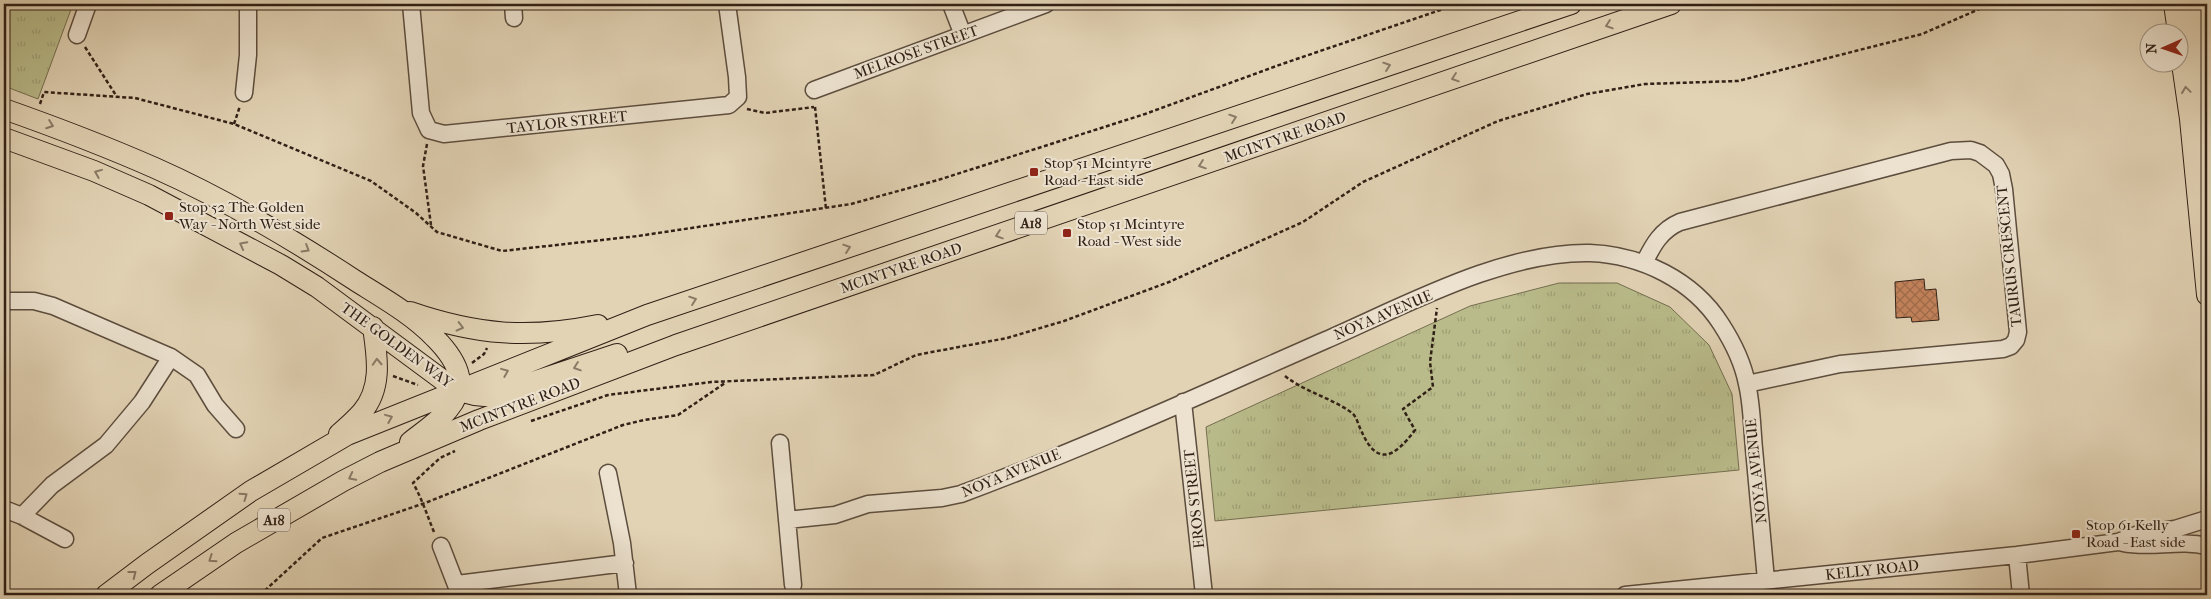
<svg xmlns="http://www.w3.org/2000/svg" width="2211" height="599" font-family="'IM FELL French Canon',serif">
	<defs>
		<pattern id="grass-tufts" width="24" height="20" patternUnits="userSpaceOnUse" patternTransform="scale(1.25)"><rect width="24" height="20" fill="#b9bb8a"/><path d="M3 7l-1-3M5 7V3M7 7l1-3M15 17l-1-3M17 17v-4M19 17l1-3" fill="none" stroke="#9fa076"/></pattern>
		<pattern id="building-cross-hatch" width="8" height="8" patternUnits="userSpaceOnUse" patternTransform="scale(1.25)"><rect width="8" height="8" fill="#c6845d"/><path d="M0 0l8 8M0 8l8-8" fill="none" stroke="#a16c4c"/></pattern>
	</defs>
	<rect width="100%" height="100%" fill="#e2d3b5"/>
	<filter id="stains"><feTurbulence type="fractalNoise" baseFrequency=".004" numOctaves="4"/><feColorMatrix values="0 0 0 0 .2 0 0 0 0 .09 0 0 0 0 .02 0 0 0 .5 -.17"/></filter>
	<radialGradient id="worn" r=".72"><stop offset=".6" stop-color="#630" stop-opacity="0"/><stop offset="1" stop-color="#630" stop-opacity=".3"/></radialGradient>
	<path fill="url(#grass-tufts)" stroke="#746e50" d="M4 4H73L38 99 4 86Z
		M1559 283H1617L1670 307 1709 345 1732 394 1739 470 1215 521 1206 427 1470 306Z"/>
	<path fill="url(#building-cross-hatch)" stroke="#302016" d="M1924 279 1925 290 1936 289 1939 320 1912 322 1911 317 1896 318 1895 282Z"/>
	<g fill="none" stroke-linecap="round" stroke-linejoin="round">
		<g stroke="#5c4d3e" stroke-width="19">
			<path id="minor" d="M411 4 421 113 429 130 444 134 729 105 738 97 737 77 727 4
				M513 4 514 18
				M951 4 963 35
				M77 35 88 4
				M814 90 1046 4
				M244 93 248 55V4
				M1644 263C1653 245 1661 230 1680 222L1951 151 1971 150 1980 153 1996 165 2001 174 2004 189 2018 332 2016 340 2011 346 2003 349 1840 364 1747 384
				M4 301H34L53 306 171 357 197 375 215 405 236 429
				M1183 402 1204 595
				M780 443 793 585
				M608 473 622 543 628 595
				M4 509 22 516 65 539
				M22 516 52 485 106 445 142 402 171 357
				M787 520 835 515 868 504 942 498 961 494C1085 448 1205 393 1326 340 1404 306 1504 251 1590 253 1641 255 1693 280 1721 324 1732 341 1743 363 1747 384 1752 405 1752 428 1754 449 1758 493 1762 537 1766 580
				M2123 543C2151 549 2179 539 2207 546
				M441 546 460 595
				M2017 555 2021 595
				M457 584 625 563
				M1625 595 2017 555 2118 542 2136 535 2175 529 2207 519"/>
		</g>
		<g stroke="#302016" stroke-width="22">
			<path id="major" d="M2174 4 2178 32
				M2193 4 2204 129
				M2178 36 2190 119 2207 295
				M4 109C55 127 105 146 155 168 225 199 292 239 356 281 383 298 413 315 435 338 445 348 456 362 459 376 464 406 430 426 410 442
				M4 138 94 171 149 195 281 265 317 287 444 381C460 391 475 399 494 395L617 354
				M410 312C477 335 528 339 598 325
				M339 434C347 427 355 420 362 412 383 387 377 356 373 327
				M106 595 147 564 251 491 347 435 647 315 1571 4
				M160 595 236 543 343 481 380 462 479 420 676 345 1671 4"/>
		</g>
		<path stroke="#302016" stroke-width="2.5" stroke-dasharray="4 2.5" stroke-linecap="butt" d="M85 47 117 97
			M40 104 44 92 135 98 234 124 371 181 416 213 437 232 502 251 638 236 851 204 938 180 1145 114 1282 64 1458 4
			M815 107 826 209
			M747 109 765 113 814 107
			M234 124 240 106
			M427 144 423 166 431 225
			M472 363 484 354 487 348
			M393 376 418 385
			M1285 376C1305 392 1332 398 1352 413 1357 417 1358 425 1361 430 1377 468 1395 457 1415 430L1403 409 1433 387 1430 362 1437 308
			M531 421 608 395 711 382 874 375 916 355 1007 338 1064 321 1169 282 1303 222 1363 182 1498 121 1587 94 1645 84 1738 81 1922 34 1991 4
			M434 532C427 515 422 499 413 483L440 458 455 451
			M260 595 322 538 425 503 623 425 644 420 678 415 725 383"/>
		<use href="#minor" stroke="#ece2cf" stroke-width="16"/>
		<use href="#major" stroke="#e2d3b5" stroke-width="20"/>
	</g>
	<defs><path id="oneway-chevron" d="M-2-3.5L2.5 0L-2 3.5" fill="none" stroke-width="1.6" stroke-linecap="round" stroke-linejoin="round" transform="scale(1.25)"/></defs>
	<g stroke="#897a66">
		<use href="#oneway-chevron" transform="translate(1609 25) rotate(161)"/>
		<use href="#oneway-chevron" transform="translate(1387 66) rotate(-19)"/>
		<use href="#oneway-chevron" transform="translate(1455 78) rotate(161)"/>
		<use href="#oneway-chevron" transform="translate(2186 90) rotate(-98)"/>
		<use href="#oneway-chevron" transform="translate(1233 118) rotate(-19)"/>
		<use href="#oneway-chevron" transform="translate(50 125) rotate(20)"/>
		<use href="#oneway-chevron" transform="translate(1202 165) rotate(161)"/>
		<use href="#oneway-chevron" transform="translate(98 173) rotate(-158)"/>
		<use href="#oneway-chevron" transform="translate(999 235) rotate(161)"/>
		<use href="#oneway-chevron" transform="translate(243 245) rotate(-152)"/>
		<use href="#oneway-chevron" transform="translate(847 248) rotate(-19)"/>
		<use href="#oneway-chevron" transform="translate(306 249) rotate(31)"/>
		<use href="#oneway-chevron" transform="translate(693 300) rotate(-19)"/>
		<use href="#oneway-chevron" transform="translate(460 327) rotate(14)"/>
		<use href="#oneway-chevron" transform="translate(377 362) rotate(-93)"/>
		<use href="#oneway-chevron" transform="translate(577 367) rotate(161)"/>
		<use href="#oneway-chevron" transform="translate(505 372) rotate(-22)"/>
		<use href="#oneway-chevron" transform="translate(389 418) rotate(-22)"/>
		<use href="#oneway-chevron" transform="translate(352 477) rotate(153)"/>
		<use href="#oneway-chevron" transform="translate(244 496) rotate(-35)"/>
		<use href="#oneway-chevron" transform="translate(212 559) rotate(146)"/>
		<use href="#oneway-chevron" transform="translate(133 574) rotate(-38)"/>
	</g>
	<g fill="#8f2418" stroke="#ece2cf" stroke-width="2">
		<rect x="1029" y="167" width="10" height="10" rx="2.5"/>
		<rect x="164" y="211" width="10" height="10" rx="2.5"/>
		<rect x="1062" y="228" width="10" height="10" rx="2.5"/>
		<rect x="2071" y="529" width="10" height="10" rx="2.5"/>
	</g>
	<g text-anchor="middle" stroke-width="4" stroke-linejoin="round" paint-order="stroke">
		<g fill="#ece2cf" stroke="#685a4e" stroke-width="1">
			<rect x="1015" y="211.5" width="32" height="23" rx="4"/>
			<rect x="258" y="508.5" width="32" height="23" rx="4"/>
		</g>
		<g font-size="14" font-weight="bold" fill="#302016">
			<text x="1031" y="228">A18</text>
			<text x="274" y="525">A18</text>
		</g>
		<g font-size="15" fill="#302016" stroke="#ece2cf">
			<text transform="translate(916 52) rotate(-20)" y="5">MELROSE STREET</text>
			<text transform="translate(567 122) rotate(-6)" y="5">TAYLOR STREET</text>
			<text transform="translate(1285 137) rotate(-19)" y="5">MCINTYRE ROAD</text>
			<text transform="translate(2009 256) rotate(-96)" y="5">TAURUS CRESCENT</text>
			<text transform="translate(901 268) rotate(-19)" y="5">MCINTYRE ROAD</text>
			<text transform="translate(1383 315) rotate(-23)" y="5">NOYA AVENUE</text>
			<text transform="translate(397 345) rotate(36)" y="5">THE GOLDEN WAY</text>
			<text transform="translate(520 405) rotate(-21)" y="5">MCINTYRE ROAD</text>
			<text transform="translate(1756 471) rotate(-96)" y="5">NOYA AVENUE</text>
			<text transform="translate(1011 473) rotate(-22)" y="5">NOYA AVENUE</text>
			<text transform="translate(1194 499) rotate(-96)" y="5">EROS STREET</text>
			<text transform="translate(1872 570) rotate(-6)" y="5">KELLY ROAD</text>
		</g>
		<g font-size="15" fill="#302016" stroke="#ece2cf" text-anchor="start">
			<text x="1044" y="168">Stop 51 Mcintyre<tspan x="1044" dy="17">Road - East side</tspan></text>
			<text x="179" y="212">Stop 52 The Golden<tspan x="179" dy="17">Way - North West side</tspan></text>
			<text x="1077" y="229">Stop 51 Mcintyre<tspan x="1077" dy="17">Road - West side</tspan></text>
			<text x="2086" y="530">Stop 61 Kelly<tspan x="2086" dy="17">Road - East side</tspan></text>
		</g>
	</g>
	<rect width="2211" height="599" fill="none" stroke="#e2d3b5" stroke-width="20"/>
	<rect x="5" y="5" width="2201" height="589" fill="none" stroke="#302016" stroke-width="2.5"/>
	<rect x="10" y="10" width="2191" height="579" fill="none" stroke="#302016"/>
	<g transform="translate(2164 48) rotate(268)"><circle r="24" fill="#ece2cf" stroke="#a19485"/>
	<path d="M0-4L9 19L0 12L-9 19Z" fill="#8f2418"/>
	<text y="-8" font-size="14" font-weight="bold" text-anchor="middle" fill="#302016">N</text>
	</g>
	<rect width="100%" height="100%" filter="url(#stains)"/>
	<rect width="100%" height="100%" fill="url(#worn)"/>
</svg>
